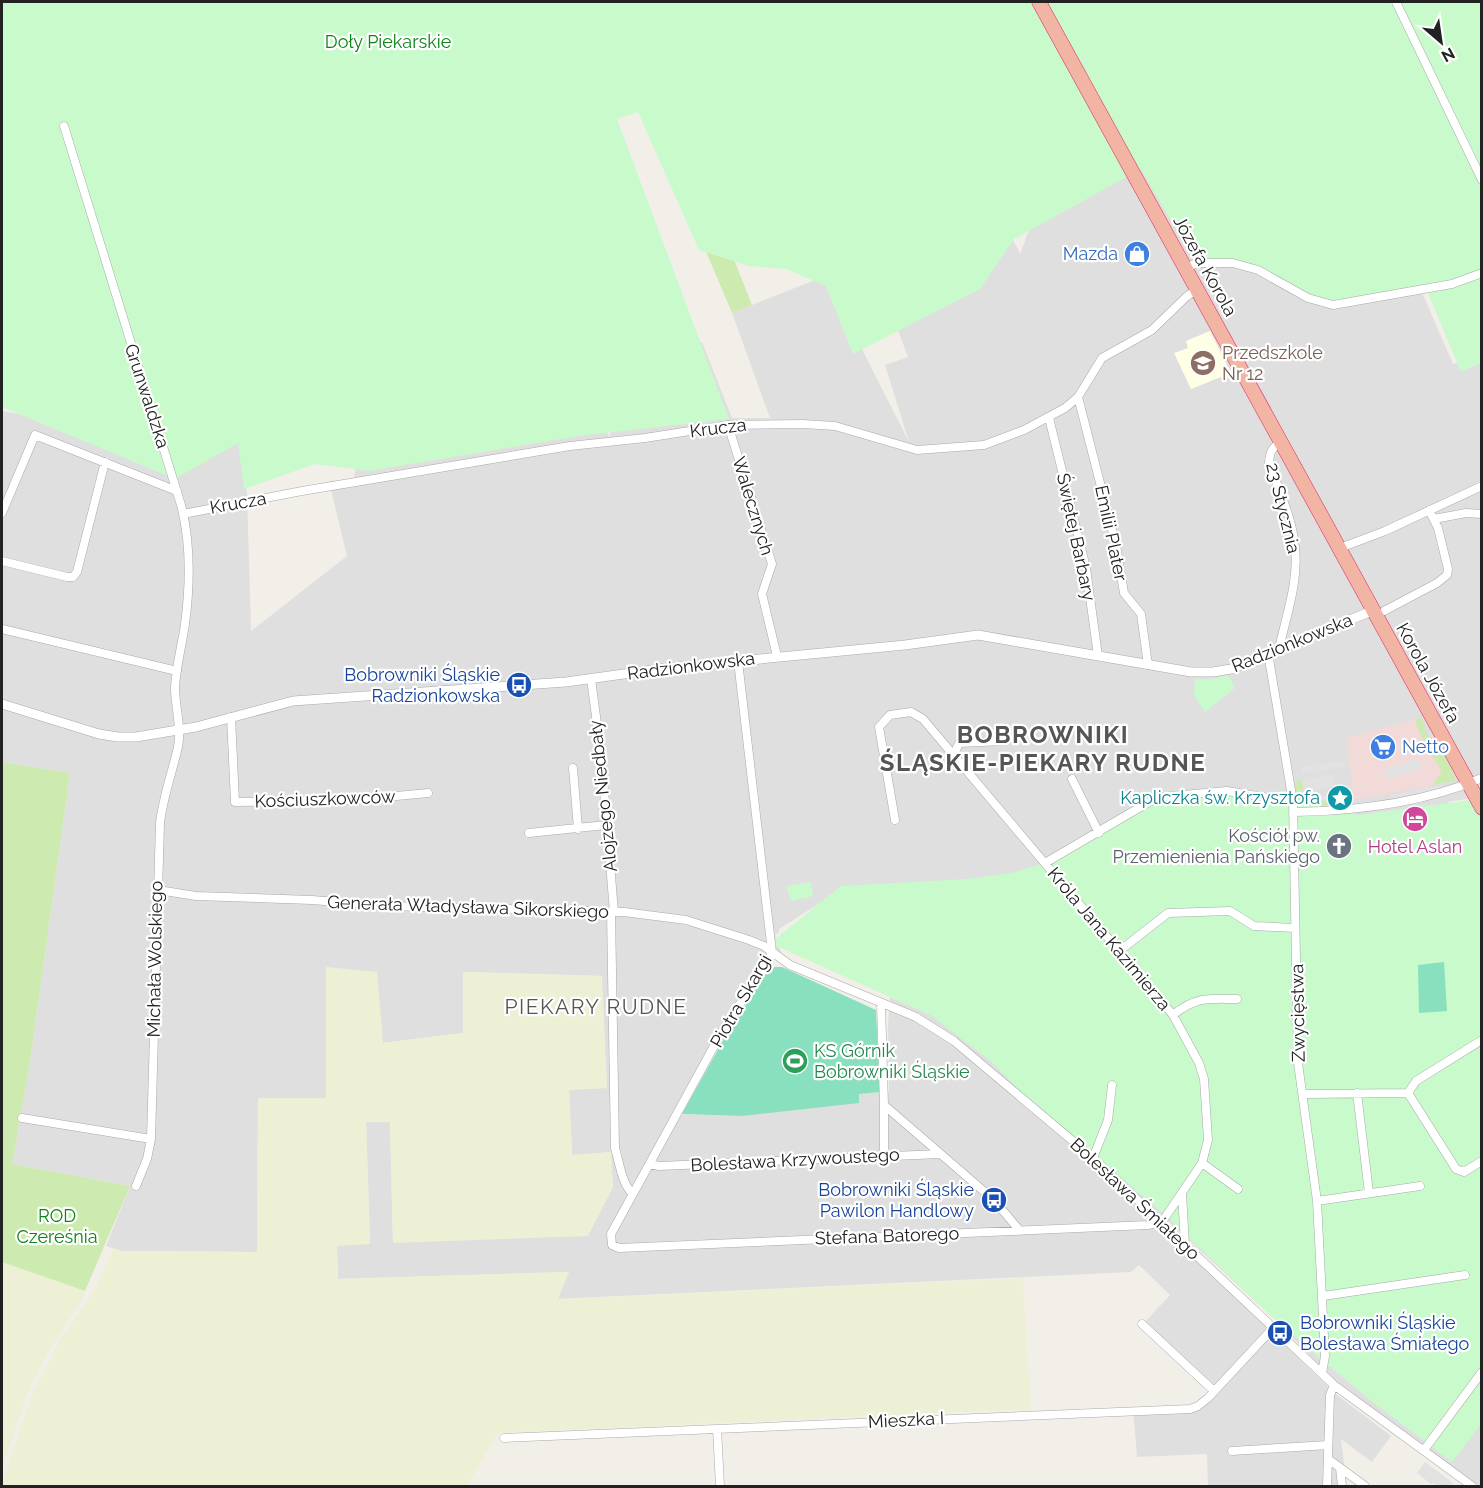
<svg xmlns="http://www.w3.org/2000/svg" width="1483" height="1488" font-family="Raleway,sans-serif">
	<rect width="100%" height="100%" fill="#f2efe9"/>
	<path fill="#e0dfdf" d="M1039 2 1409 271 1424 297 1453 364 1481 356V809L1474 798 1448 802 1456 821 1481 950V1486H1468L1330 1377 1276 1320 1166 1219 1024 877 823 901 779 929V933L775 934 782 955 764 958 721 1026 672 1114 742 1116 859 1094 889 1091 888 1024 891 984 919 978 1163 1213 1162 1228 1337 1395 1391 1436 1372 1462 1341 1439 1347 1486H1208L1207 1454 1137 1457 1133 1409 1183 1407 1199 1404 1214 1385 1145 1322 1170 1295 1139 1265 1131 1272 557 1299 569 1272 338 1279 337 1245 370 1243 366 1122H390L393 1243 611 1152 572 1156 569 1089 607 1088 601 976 463 972V1033L383 1043 326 1098H258L257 1252 121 1251 106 1246 130 1186 12 1164 29 1069 70 773 2 762V411L159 439 232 394 247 494 251 631 347 556 329 481 354 479 380 303 565 289 609 437 647 345 702 342 732 418H770L732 313 825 276 909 442 885 365 908 357 861 232 999 211 1020 254 1031 225Z"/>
	<path fill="#f2dad9" d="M1416 719 1430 745 1426 747 1442 771 1433 785 1354 800 1346 738Z"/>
	<path fill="#ffffe5" d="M1210 331 1231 373 1191 389 1174 353 1188 348 1186 341Z"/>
	<path fill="#eef0d5" d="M326 967 377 972 383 1043 463 1033V972L602 976 607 1088 569 1090 572 1155 611 1152 613 1187 588 1236 393 1243 390 1122H366L370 1244 337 1246 338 1279 569 1272 558 1299 1023 1278 1031 1409 498 1433 467 1486H2V1481L32 1394 61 1338 93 1293 114 1248 122 1251 257 1252 258 1098H326Z
		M2 1262 85 1291 82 1300 47 1354 28 1392 2 1469Z"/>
	<path fill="#cdebb0" d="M689 146 752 305 732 313 662 147Z
		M1420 717 1426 727 1423 729 1432 739 1425 743 1417 727 1416 719Z
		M1434 743C1443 753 1454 767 1455 781L1433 785 1442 771 1426 747Z
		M2 762 70 773 29 1069 12 1164 130 1186 85 1291 2 1262Z
		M1301 779 1304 790H1301L1302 797 1308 798 1309 803 1335 799 1334 794 1342 792 1344 794 1343 806 1341 807 1308 808 1298 804 1294 783Z"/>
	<path fill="#c8facc" d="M2 2H1481V363L1461 372 1428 293 1315 303 1270 277 1234 264H1196L1141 169 1014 239 980 289 853 354 826 286 786 269 749 266 699 250 638 112 617 119 729 419 579 436 369 471 315 464 244 489 238 443 175 479 2 407Z
		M1228 675 1235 688 1205 712 1194 695 1195 679H1212Z
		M1481 783V1424L1452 1462 1374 1403 1323 1361 1269 1314 1165 1215 1025 1096 993 1063 932 1016 770 943 841 886 967 879 1012 873 1045 863 1162 800 1203 792 1289 799 1358 815 1471 800Z
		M811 882 813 896 791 901 786 886Z"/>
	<path fill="#88e0be" d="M1444 962 1447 1011 1419 1013 1418 965Z
		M775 967H782L876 1010 880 1092 859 1094V1103L742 1116 682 1114 729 1030 769 969Z"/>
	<path fill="#e2e2e2" d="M1418 758 1416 763 1422 764 1421 769 1387 780 1389 775 1387 774 1385 777 1383 775 1385 769Z
		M1344 761 1345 767 1302 773 1301 767Z
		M1334 775 1336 786 1304 791 1302 780Z
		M1442 785 1443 789 1391 799 1390 795Z
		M1334 794 1335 799 1309 803 1308 798Z
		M1425 1462 1453 1483 1450 1486H1438L1433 1483 1431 1484 1417 1473Z"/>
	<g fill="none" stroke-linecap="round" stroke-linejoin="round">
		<g stroke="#a9a9a9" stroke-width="9">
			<path id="minor" d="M1396 2 1482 180
				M64 126 181 505C191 543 190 586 185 624 182 645 176 667 175 688 175 707 182 728 178 747 172 773 163 797 160 823L151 1139 147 1159 136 1186
				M1185 268 1197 263H1233L1258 270 1308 298 1333 305 1452 284 1482 273
				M1078 397 1116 545 1124 593 1141 614 1148 665
				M1049 418 1086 568 1098 656
				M728 425 772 564 762 594 777 656
				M2 513 35 435 177 491
				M183 514 302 491 570 446 645 438 728 425 803 424 835 426 917 450 984 445 1024 430 1065 408 1078 397 1102 358 1152 330 1186 297 1197 289
				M1434 519 1466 513 1482 514
				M1340 548 1385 531 1482 486
				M2 561 67 577H73L77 572 105 462
				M1384 611 1437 583 1447 575 1448 569 1438 528 1429 510
				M2 629 177 671
				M1279 649C1286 616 1299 581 1295 548 1293 519 1278 489 1269 462 1270 452 1272 447 1281 442
				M1268 653 1293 802 1298 1063 1317 1201 1325 1356 1322 1373
				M738 661 772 952 768 962 725 1026 611 1234 612 1245 619 1248 1148 1225 1162 1222
				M591 679 601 754 614 912
				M231 717 235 802 355 800 428 793
				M953 757 959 743 1003 741
				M573 768 578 829
				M1072 779 1099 833
				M1294 812C1357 811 1423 803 1482 778
				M895 820 879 727 890 715 911 712 923 719 1173 1015 1199 1063 1204 1079 1208 1140 1202 1163 1162 1222
				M529 833 606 825
				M1045 863 1149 802 1162 797 1227 791 1293 802
				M158 890 196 896 312 900 386 906 624 912 686 920 749 940 764 946 790 965 916 1017 954 1041 1093 1158 1334 1385 1472 1486
				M611 912 615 1148C619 1161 622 1185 633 1194
				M1118 952 1168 913 1230 911 1254 926 1295 928
				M881 1004 884 1105 994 1200 1020 1231
				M1173 1015C1196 996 1209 999 1237 999
				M1357 1093 1369 1193
				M1408 1093 1416 1081 1482 1040
				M1303 1094 1408 1093 1456 1169 1464 1172 1480 1162
				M884 1105V1155
				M22 1118 151 1139
				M1093 1158 1108 1120 1112 1085
				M1202 1163 1238 1189
				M650 1164 659 1166 940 1154
				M1182 1194 1185 1245
				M1317 1201 1420 1186
				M1323 1296 1465 1275
				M1142 1324 1214 1391
				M717 1429 720 1486
				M504 1438 1190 1409 1198 1406 1208 1398 1274 1327
				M1424 1450 1482 1372
				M1232 1451 1328 1445
				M1328 1459 1365 1486
				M1340 1468 1342 1486
				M1327 1486 1330 1395 1334 1385"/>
		</g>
		<g stroke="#a9a9a9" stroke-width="10">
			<path id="tertiary" d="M2 704 99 734 118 737H136L196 727 293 701 566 682 667 668 905 645 978 635 1191 672H1213L1231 669 1374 610"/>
		</g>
		<g stroke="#dc2a67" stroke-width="15">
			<path id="trunk" d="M1039 2 1482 808"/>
		</g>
		<use href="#minor" stroke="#fff" stroke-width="8"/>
		<use href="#tertiary" stroke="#fff" stroke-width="9"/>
		<use href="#trunk" stroke="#f2b4a3" stroke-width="14"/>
	</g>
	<defs>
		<g id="shop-disc" transform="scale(1.35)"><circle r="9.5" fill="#3f7fe0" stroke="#fff"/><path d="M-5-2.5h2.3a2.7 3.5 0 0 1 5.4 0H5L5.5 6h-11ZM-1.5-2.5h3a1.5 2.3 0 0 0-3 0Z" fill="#fff"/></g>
		<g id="school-disc" transform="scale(1.35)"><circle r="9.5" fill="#8d6e63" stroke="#fff"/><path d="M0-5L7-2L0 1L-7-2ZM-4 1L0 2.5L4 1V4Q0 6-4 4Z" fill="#fff"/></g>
		<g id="bus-disc" transform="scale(1.35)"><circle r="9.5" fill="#1a4fb4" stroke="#fff"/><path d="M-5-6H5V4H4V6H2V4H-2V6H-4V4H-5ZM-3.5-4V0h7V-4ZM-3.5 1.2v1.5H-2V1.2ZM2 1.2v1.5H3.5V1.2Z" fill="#fff"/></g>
		<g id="supermarket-disc" transform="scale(1.35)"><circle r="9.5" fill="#3f7fe0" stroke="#fff"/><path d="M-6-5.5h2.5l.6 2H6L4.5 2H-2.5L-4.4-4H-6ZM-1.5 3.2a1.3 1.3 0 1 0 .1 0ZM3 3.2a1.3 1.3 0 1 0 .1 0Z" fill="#fff"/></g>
		<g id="sight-disc" transform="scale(1.35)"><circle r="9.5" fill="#0f9aa8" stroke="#fff"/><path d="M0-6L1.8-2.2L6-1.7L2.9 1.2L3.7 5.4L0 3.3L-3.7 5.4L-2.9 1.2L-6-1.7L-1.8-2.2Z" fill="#fff"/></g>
		<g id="hotel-disc" transform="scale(1.35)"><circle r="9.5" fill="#d1479c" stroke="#fff"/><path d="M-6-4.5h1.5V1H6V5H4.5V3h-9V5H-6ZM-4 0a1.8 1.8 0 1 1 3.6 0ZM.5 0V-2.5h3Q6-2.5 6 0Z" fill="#fff"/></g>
		<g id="church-disc" transform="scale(1.35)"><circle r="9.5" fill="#6b7280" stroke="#fff"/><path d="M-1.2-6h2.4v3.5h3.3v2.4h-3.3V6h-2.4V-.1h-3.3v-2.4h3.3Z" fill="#fff"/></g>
		<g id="stadium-disc" transform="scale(1.35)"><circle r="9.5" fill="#2e9e5b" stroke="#fff"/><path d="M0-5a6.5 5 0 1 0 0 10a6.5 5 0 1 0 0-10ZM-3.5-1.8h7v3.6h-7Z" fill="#fff"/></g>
	</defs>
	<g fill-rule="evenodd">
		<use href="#shop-disc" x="1137" y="254"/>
		<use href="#school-disc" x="1203" y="363"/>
		<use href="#bus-disc" x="519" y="685"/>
		<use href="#supermarket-disc" x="1383" y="747"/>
		<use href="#sight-disc" x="1340" y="798"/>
		<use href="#hotel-disc" x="1415" y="819"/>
		<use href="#church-disc" x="1339" y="846"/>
		<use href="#stadium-disc" x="795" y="1061"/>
		<use href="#bus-disc" x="994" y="1200"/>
		<use href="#bus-disc" x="1280" y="1333"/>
	</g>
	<g text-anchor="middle" stroke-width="4.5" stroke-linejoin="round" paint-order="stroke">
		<g font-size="18" fill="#0c8416" stroke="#fff">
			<text x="388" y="48">Doły Piekarskie</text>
			<text x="57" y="1222">ROD<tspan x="57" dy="21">Czereśnia</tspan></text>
		</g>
		<g font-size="18" fill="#366cbe" stroke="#fff" text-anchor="end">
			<text x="1118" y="260">Mazda</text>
			<text x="1402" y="753" text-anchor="start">Netto</text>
		</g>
		<g font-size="18" fill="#222" stroke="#fff">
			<text transform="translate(1205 266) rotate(61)" y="6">Józefa Korola</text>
			<text transform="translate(147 396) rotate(72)" y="6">Grunwaldzka</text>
			<text transform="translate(718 428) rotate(-7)" y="6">Krucza</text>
			<text transform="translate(238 503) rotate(-10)" y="6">Krucza</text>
			<text transform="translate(753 506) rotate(73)" y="6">Walecznych</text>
			<text transform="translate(1283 508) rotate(76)" y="6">23 Stycznia</text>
			<text transform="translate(1111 533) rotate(78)" y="6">Emilii Plater</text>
			<text transform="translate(1076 537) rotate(78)" y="6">Świętej Barbary</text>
			<text transform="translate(1292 643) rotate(-22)" y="6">Radzionkowska</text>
			<text transform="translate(691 666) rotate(-7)" y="6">Radzionkowska</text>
			<text transform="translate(1428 673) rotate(61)" y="6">Korola Józefa</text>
			<text transform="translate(603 796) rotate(-96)" y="6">Alojzego Niedbały</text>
			<text transform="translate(325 799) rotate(-2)" y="6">Kościuszkowców</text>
			<text transform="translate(468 907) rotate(2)" y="6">Generała Władysława Sikorskiego</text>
			<text transform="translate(1109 939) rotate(50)" y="6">Króla Jana Kazimierza</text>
			<text transform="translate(155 959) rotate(-89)" y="6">Michała Wolskiego</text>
			<text transform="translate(741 1001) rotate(-60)" y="6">Piotra Skargi</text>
			<text transform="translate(1298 1013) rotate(-91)" y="6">Zwycięstwa</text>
			<text transform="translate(795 1160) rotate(-3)" y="6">Bolesława Krzywoustego</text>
			<text transform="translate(1135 1199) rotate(43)" y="6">Bolesława Śmiałego</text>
			<text transform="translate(887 1236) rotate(-2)" y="6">Stefana Batorego</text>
			<text transform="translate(906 1420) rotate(-3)" y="6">Mieszka I</text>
		</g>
		<g font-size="18" fill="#785e54" stroke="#fff" text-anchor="start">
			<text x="1222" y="359">Przedszkole<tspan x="1222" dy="21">Nr 12</tspan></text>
		</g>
		<g font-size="18" fill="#164399" stroke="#fff" text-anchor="end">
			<text x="500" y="681">Bobrowniki Śląskie<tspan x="500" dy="21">Radzionkowska</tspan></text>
			<text x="974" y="1196">Bobrowniki Śląskie<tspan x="974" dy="21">Pawilon Handlowy</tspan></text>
			<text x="1300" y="1329" text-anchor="start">Bobrowniki Śląskie<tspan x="1300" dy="21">Bolesława Śmiałego</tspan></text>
		</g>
		<g font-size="18" fill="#0d838f" stroke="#fff" text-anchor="end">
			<text x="1320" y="804">Kapliczka św. Krzysztofa</text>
		</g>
		<g font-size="18" fill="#5b616d" stroke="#fff" text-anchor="end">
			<text x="1320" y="842">Kościół pw.<tspan x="1320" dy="21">Przemienienia Pańskiego</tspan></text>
		</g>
		<g font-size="18" fill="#b23c85" stroke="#fff">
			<text x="1415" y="853">Hotel Aslan</text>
		</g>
		<g font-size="18" fill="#27864d" stroke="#fff" text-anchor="start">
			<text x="814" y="1057">KS Górnik<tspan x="814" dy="21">Bobrowniki Śląskie</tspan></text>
		</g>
		<g font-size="21" letter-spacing="1.5" fill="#555" stroke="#fff">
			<text x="596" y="1014">PIEKARY RUDNE</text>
		</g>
		<g font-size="24" font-weight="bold" letter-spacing="1.5" fill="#555" stroke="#fff">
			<text x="1043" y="743">BOBROWNIKI<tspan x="1043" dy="28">ŚLĄSKIE-PIEKARY RUDNE</tspan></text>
		</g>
	</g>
	<rect width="1483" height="1488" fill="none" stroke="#222222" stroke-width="6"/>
	<g transform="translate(1441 42) rotate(151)" stroke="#ffffff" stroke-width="4.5" paint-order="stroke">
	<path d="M0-4.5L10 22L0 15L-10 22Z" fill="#222222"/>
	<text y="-9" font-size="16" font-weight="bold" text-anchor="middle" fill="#222222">N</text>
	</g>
</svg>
